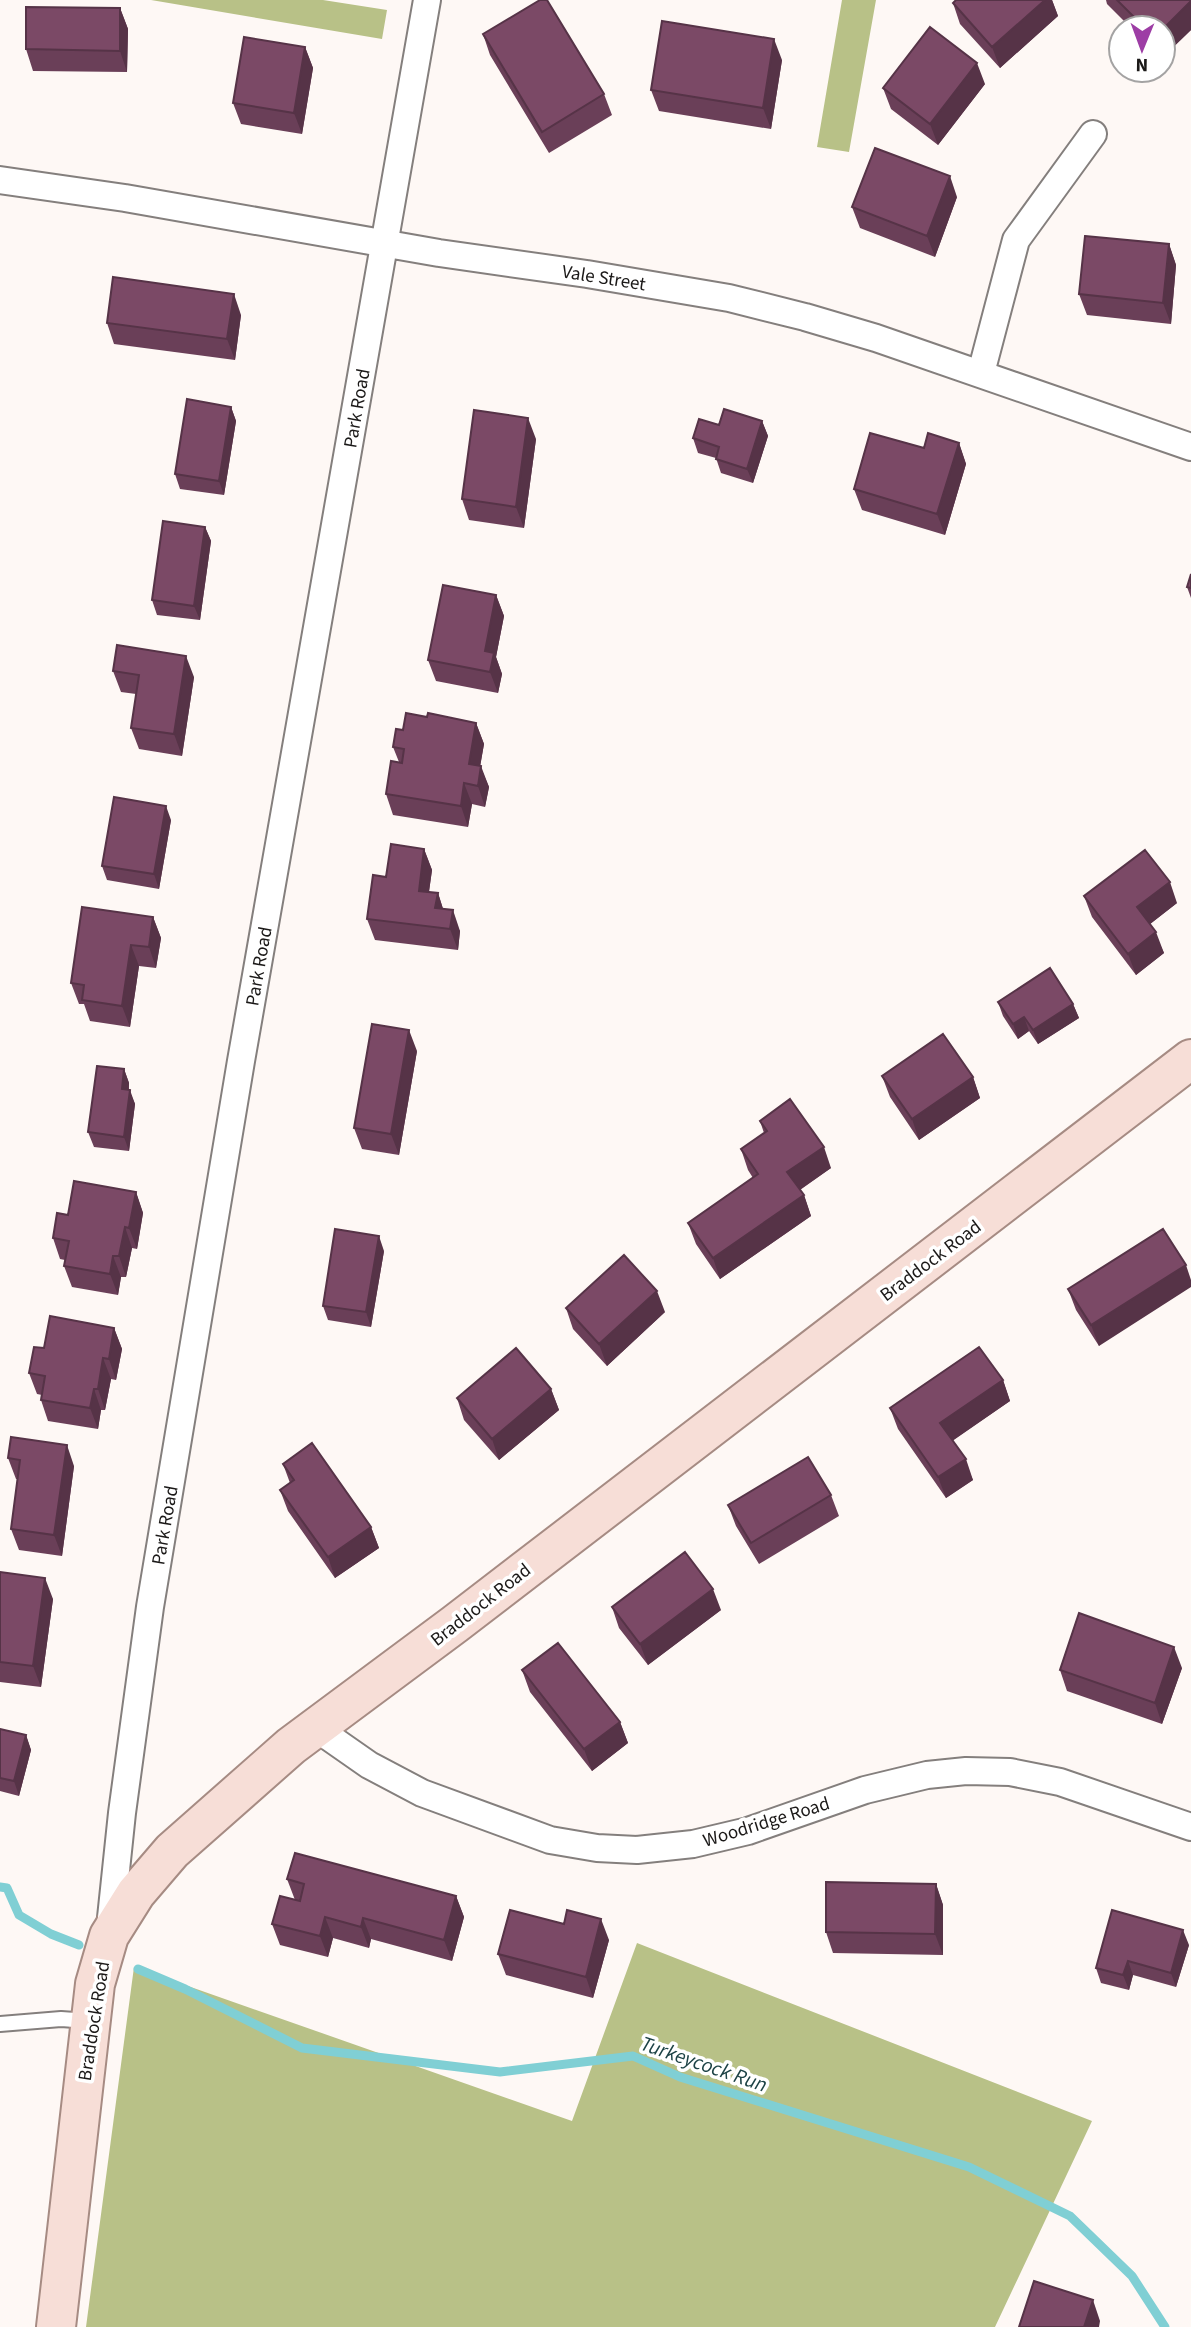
<svg xmlns="http://www.w3.org/2000/svg" width="1191" height="2327" font-family="'Source Sans 3',sans-serif">
	<rect width="100%" height="100%" fill="#fef8f5"/>
	<path fill="#b8c187" d="M151 0H323L387 10 382 39Z
		M842 0H876L849 152 817 147Z
		M637 1943 1092 2121 995 2327H86L134 1967 572 2121Z"/>
	<g fill="none" stroke-linecap="round" stroke-linejoin="round">
		<path stroke="#80cfd4" stroke-width="9" d="M0 1887 7 1888 19 1915 51 1934 79 1945
			M138 1969 185 1989 302 2048 500 2072 633 2056 680 2077 969 2167 1070 2216 1132 2276 1165 2327"/>
		<g stroke="#847f7d" stroke-width="18">
			<path id="lane" d="M0 2024 61 2019 89 2021"/>
		</g>
		<g stroke="#847f7d" stroke-width="30">
			<path id="street" d="M0 180 125 198 439 253 587 274 729 298 805 317 876 338 1191 447
				M981 373 1016 240 1093 134
				M316 1728 369 1765 422 1793 550 1840 597 1848 637 1850 693 1844 748 1831 865 1790 927 1775 966 1771 1010 1772 1060 1782 1191 1827
				M110 1927 122 1813 150 1607 241 1061 427 0"/>
		</g>
		<g stroke="#a68b83" stroke-width="42">
			<path id="primary" d="M56 2327 95 1984 109 1936 136 1893 172 1851 291 1746 455 1624 1191 1059"/>
		</g>
		<use href="#lane" stroke="#fff" stroke-width="14"/>
		<use href="#street" stroke="#fff" stroke-width="26"/>
		<use href="#primary" stroke="#f7ded7" stroke-width="38"/>
	</g>
	<path fill="#6a3f58" d="M956 0H1052L1058 16 1000 68 960 24 953 3Z
		M1106 0H1191V30L1163 57V28H1131L1107 4Z
		M120 8 128 29 127 72 33 71 26 49Z
		M483 34 604 94 612 115 549 153 490 55Z
		M305 47 313 68 302 134 241 124 233 103Z
		M782 60 771 129 659 111 651 90Z
		M985 84 938 145 891 109 883 88Z
		M957 197 935 257 860 228 852 207Z
		M1169 244 1176 265 1171 324 1087 315 1079 294Z
		M241 315 235 360 114 344 107 323Z
		M231 407 236 421 224 495 180 489 175 474Z
		M762 421 768 436 753 483 721 473 716 458 698 453 693 438 719 425Z
		M536 439 524 528 469 520 462 499Z
		M959 443 966 464 945 535 862 510 854 489 924 448Z
		M205 527 211 541 200 620 157 615 152 600Z
		M1191 574V598L1187 587Z
		M496 595 504 616 496 657 502 674 498 693 436 681 428 660Z
		M113 671 194 677 182 756 139 749 131 728 136 694 121 692Z
		M427 717 476 723 484 744 480 766 489 787 485 807 472 804 468 827 393 815 386 794 399 762 393 747 403 730Z
		M171 820 159 889 107 880 102 866Z
		M424 849 432 870 429 892 438 893 443 909 460 931 458 950 375 940 367 919 386 877Z
		M1084 896 1177 903 1150 924 1164 953 1136 975 1092 917Z
		M153 917 161 938 156 968 139 966 130 1027 90 1021 84 1004H79L71 983Z
		M998 1002 1073 1004 1079 1018 1038 1044 1029 1031 1018 1039 1003 1016Z
		M417 1051 399 1155 362 1149 354 1128Z
		M124 1069 129 1083V1090L135 1104 129 1151 94 1147 88 1132Z
		M882 1076 973 1077 980 1098 919 1140 890 1097Z
		M760 1121 831 1168 800 1190 804 1195 811 1216 720 1279 696 1244 688 1223 753 1178 748 1170 741 1149 764 1133Z
		M136 1192 143 1213 137 1249 132 1248 126 1277H121L118 1295 72 1287 64 1266 65 1260 60 1259 53 1238 68 1215Z
		M1163 1229 1099 1346 1076 1310 1068 1289Z
		M384 1251 371 1327 328 1320 323 1306Z
		M566 1308 665 1312 607 1366 573 1329Z
		M114 1328 122 1349 116 1380 111 1379 105 1410H101L98 1429 48 1421 41 1400 42 1395 37 1394 29 1373 44 1348Z
		M1003 1380 1010 1401 953 1440 973 1480 946 1498 898 1429 890 1408Z
		M551 1389 559 1410 499 1460 464 1420 457 1398Z
		M8 1458 74 1466 62 1556 19 1550 11 1529 18 1479H16Z
		M283 1464 371 1527 379 1548 335 1578 288 1511 280 1490 290 1483Z
		M831 1495 839 1516 759 1564 736 1526 728 1505Z
		M0 1572 53 1599 41 1687 0 1682Z
		M612 1607 721 1610 648 1665 619 1628Z
		M1182 1668 1162 1724 1067 1691 1060 1670Z
		M522 1670 620 1722 628 1743 592 1771 530 1692Z
		M0 1729 26 1735 31 1750 19 1796 0 1791Z
		M287 1879 456 1896 464 1917 452 1961 371 1939 369 1948 333 1938 328 1957 280 1945 272 1924 295 1900Z
		M936 1884 943 1905V1955L833 1953 826 1932Z
		M564 1924 609 1940 593 1998 506 1975 498 1954Z
		M1189 1945 1176 1987 1133 1975 1129 1990 1101 1983 1096 1968Z"/>
	<path fill="#563347" d="M1045 0H1052L1058 16 1000 68 992 47Z
		M1191 1V30L1163 57V29Z
		M120 8 128 29 127 72 120 51Z
		M774 39 782 60 771 129 763 108Z
		M305 47 313 68 302 134 294 113Z
		M977 63 985 84 938 145 930 124Z
		M950 176 957 197 935 257 927 236Z
		M1169 244 1176 265 1171 324 1163 303Z
		M234 294 241 315 235 360 227 339Z
		M231 407 236 421 224 495 219 481Z
		M528 418 536 439 524 528 516 507Z
		M762 421 768 436 753 483 747 469Z
		M959 443 966 464 945 535 937 514Z
		M205 527 211 541 200 620 194 606Z
		M496 595 504 616 496 657 502 674 498 693 490 672 485 651Z
		M186 656 194 677 182 756 174 734Z
		M476 723 484 744 477 785 469 764Z
		M481 766 489 787 485 807 478 786Z
		M464 783 472 804 468 827 461 806Z
		M166 806 171 820 159 889 154 874Z
		M424 849 432 870 426 912 419 891Z
		M1170 882 1177 903 1145 928 1137 907Z
		M438 893 445 915 435 908Z
		M453 910 460 931 458 950 450 929Z
		M153 917 161 938 156 968 149 947Z
		M1156 932 1164 953 1136 975 1128 954Z
		M131 945 139 966 130 1027 122 1006Z
		M1073 1004 1079 1018 1038 1044 1033 1030Z
		M1024 1017 1029 1031 1018 1039 1013 1024Z
		M409 1030 417 1051 399 1155 391 1134Z
		M124 1069 129 1083 127 1103 122 1089Z
		M973 1077 980 1098 919 1140 912 1119Z
		M130 1090 135 1104 129 1151 124 1137Z
		M824 1147 831 1168 795 1193 787 1172Z
		M136 1192 143 1213 137 1249 129 1228Z
		M804 1195 811 1216 720 1279 713 1258Z
		M125 1227 132 1248 126 1277 119 1256Z
		M379 1236 384 1251 371 1327 366 1312Z
		M113 1256 121 1277 118 1295 110 1274Z
		M1186 1265 1191 1280V1287L1099 1346 1091 1325Z
		M657 1291 665 1312 607 1366 599 1344Z
		M114 1328 122 1349 116 1380 109 1359Z
		M103 1358 111 1379 105 1410 98 1389Z
		M1003 1380 1010 1401 948 1444 940 1423Z
		M94 1389 101 1410 98 1429 90 1408Z
		M551 1389 559 1410 499 1460 492 1439Z
		M67 1445 74 1466 62 1556 54 1535Z
		M966 1459 973 1480 946 1498 938 1477Z
		M371 1527 379 1548 335 1578 328 1557Z
		M45 1578 53 1599 41 1687 33 1666Z
		M713 1589 721 1610 648 1665 640 1644Z
		M1174 1647 1182 1668 1162 1724 1155 1703Z
		M620 1722 628 1743 592 1771 584 1749Z
		M26 1735 31 1750 19 1796 14 1781Z
		M936 1884 943 1905V1955L935 1934Z
		M456 1896 464 1917 452 1961 444 1940Z
		M325 1917 333 1938 328 1957 320 1936Z
		M363 1918 371 1939 369 1948 361 1927Z
		M601 1919 609 1940 593 1998 586 1977Z
		M1183 1930 1189 1945 1176 1987 1171 1973Z
		M1128 1961 1133 1975 1129 1990 1123 1975Z
		M1093 2300 1100 2321 1099 2327H1084Z"/>
	<path fill="#7b4966" stroke="#563347" stroke-width="2" d="M540 0H547L604 94 542 132 483 34Z
		M956 0H1045L992 47 953 3Z
		M1117 0H1191V1L1163 29 1145 28Z
		M26 7 120 8V51L26 49Z
		M662 21 774 39 763 108 651 90Z
		M930 27 977 63 930 124 883 88Z
		M244 37 305 47 294 113 233 103Z
		M875 148 950 176 927 236 852 207Z
		M1085 236 1169 244 1163 303 1079 294Z
		M113 277 234 294 227 339 107 323Z
		M187 399 231 407 219 481 175 474Z
		M724 409 762 421 747 469 716 459 719 447 693 438 699 419 719 425Z
		M474 410 528 418 516 507 462 499Z
		M870 433 924 448 928 433 959 443 937 514 854 489Z
		M163 521 205 527 194 606 152 600Z
		M1191 574V588L1187 587Z
		M443 585 496 595 485 651 494 653 490 672 428 660Z
		M117 645 186 656 174 734 131 728 139 675 113 671Z
		M406 713 427 717 428 713 476 723 469 764 481 766 478 786 464 783 461 806 386 794 391 761 402 763 404 749 393 747 396 729 403 730Z
		M114 797 166 806 154 874 102 866Z
		M391 844 424 849 419 891 438 893 435 908 453 910 450 929 367 919 373 875 386 877Z
		M1145 850 1170 882 1137 907 1156 932 1128 954 1084 896Z
		M82 907 153 917 149 947 131 945 122 1006 82 1000 84 985 71 983Z
		M1050 968 1073 1004 1033 1030 1024 1017 1013 1024 998 1002Z
		M372 1024 409 1030 391 1134 354 1128Z
		M943 1034 973 1077 912 1119 882 1076Z
		M97 1066 124 1069 122 1089 130 1090 124 1137 88 1132Z
		M790 1099 824 1147 787 1172 804 1195 713 1258 688 1223 758 1174 741 1149 767 1131 760 1121Z
		M74 1181 136 1192 129 1228 125 1227 119 1256H113L110 1274 64 1266 69 1241 53 1238 57 1213 68 1215Z
		M335 1229 379 1236 366 1312 323 1306Z
		M1163 1229 1186 1265 1091 1325 1068 1289Z
		M624 1255 657 1291 599 1344 566 1308Z
		M50 1316 114 1328 109 1359 103 1358 98 1389H94L90 1408 41 1400 45 1376 29 1373 34 1347 44 1348Z
		M979 1347 1003 1380 940 1423 966 1459 938 1477 890 1408Z
		M516 1348 551 1389 492 1439 457 1398Z
		M11 1437 67 1445 54 1535 11 1529 20 1460 8 1458Z
		M312 1443 371 1527 328 1557 280 1490 294 1480 283 1464Z
		M808 1457 831 1495 751 1543 728 1505Z
		M685 1552 713 1589 640 1644 612 1607Z
		M0 1572 45 1578 33 1666 0 1662Z
		M1079 1613 1174 1647 1155 1703 1060 1670Z
		M558 1643 620 1722 584 1749 522 1670Z
		M0 1729 26 1735 14 1781 0 1778Z
		M295 1853 456 1896 444 1940 363 1918 361 1927 325 1917 320 1936 272 1924 280 1896 300 1901 304 1884 287 1879Z
		M826 1882 936 1884 935 1934 826 1932Z
		M510 1910 564 1924 567 1910 601 1919 586 1977 498 1954Z
		M1112 1910 1183 1930 1171 1973 1128 1961 1123 1975 1096 1968Z
		M1034 2281 1093 2300 1084 2327H1019Z"/>
	<g text-anchor="middle" stroke-width="7" stroke-linejoin="round" paint-order="stroke">
		<g font-size="19" fill="#1b1918" stroke="#fff">
			<text transform="translate(604 277) rotate(9)" y="7">Vale Street</text>
			<text transform="translate(356 408) rotate(-80)" y="7">Park Road</text>
			<text transform="translate(258 966) rotate(-80)" y="7">Park Road</text>
			<text transform="translate(930 1260) rotate(-37)" y="7">Braddock Road</text>
			<text transform="translate(164 1525) rotate(-80)" y="7">Park Road</text>
			<text transform="translate(480 1604) rotate(-38)" y="7">Braddock Road</text>
			<text transform="translate(766 1821) rotate(-17)" y="7">Woodridge Road</text>
			<text transform="translate(93 2021) rotate(-81)" y="7">Braddock Road</text>
		</g>
		<g font-size="21" font-style="italic" fill="#1d4346" stroke="#fff">
			<text transform="translate(704 2064) rotate(19)" y="7">Turkeycock Run</text>
		</g>
	</g>
	<g transform="translate(1142 49) rotate(181)"><circle r="33" fill="#ffffff" stroke="#a4a3a3" stroke-width="2"/>
	<path d="M0-5L12 26L0 18L-12 26Z" fill="#9d3da5"/>
	<text y="-10" font-size="19" font-weight="bold" text-anchor="middle" fill="#1b1918">N</text>
	</g>
</svg>
